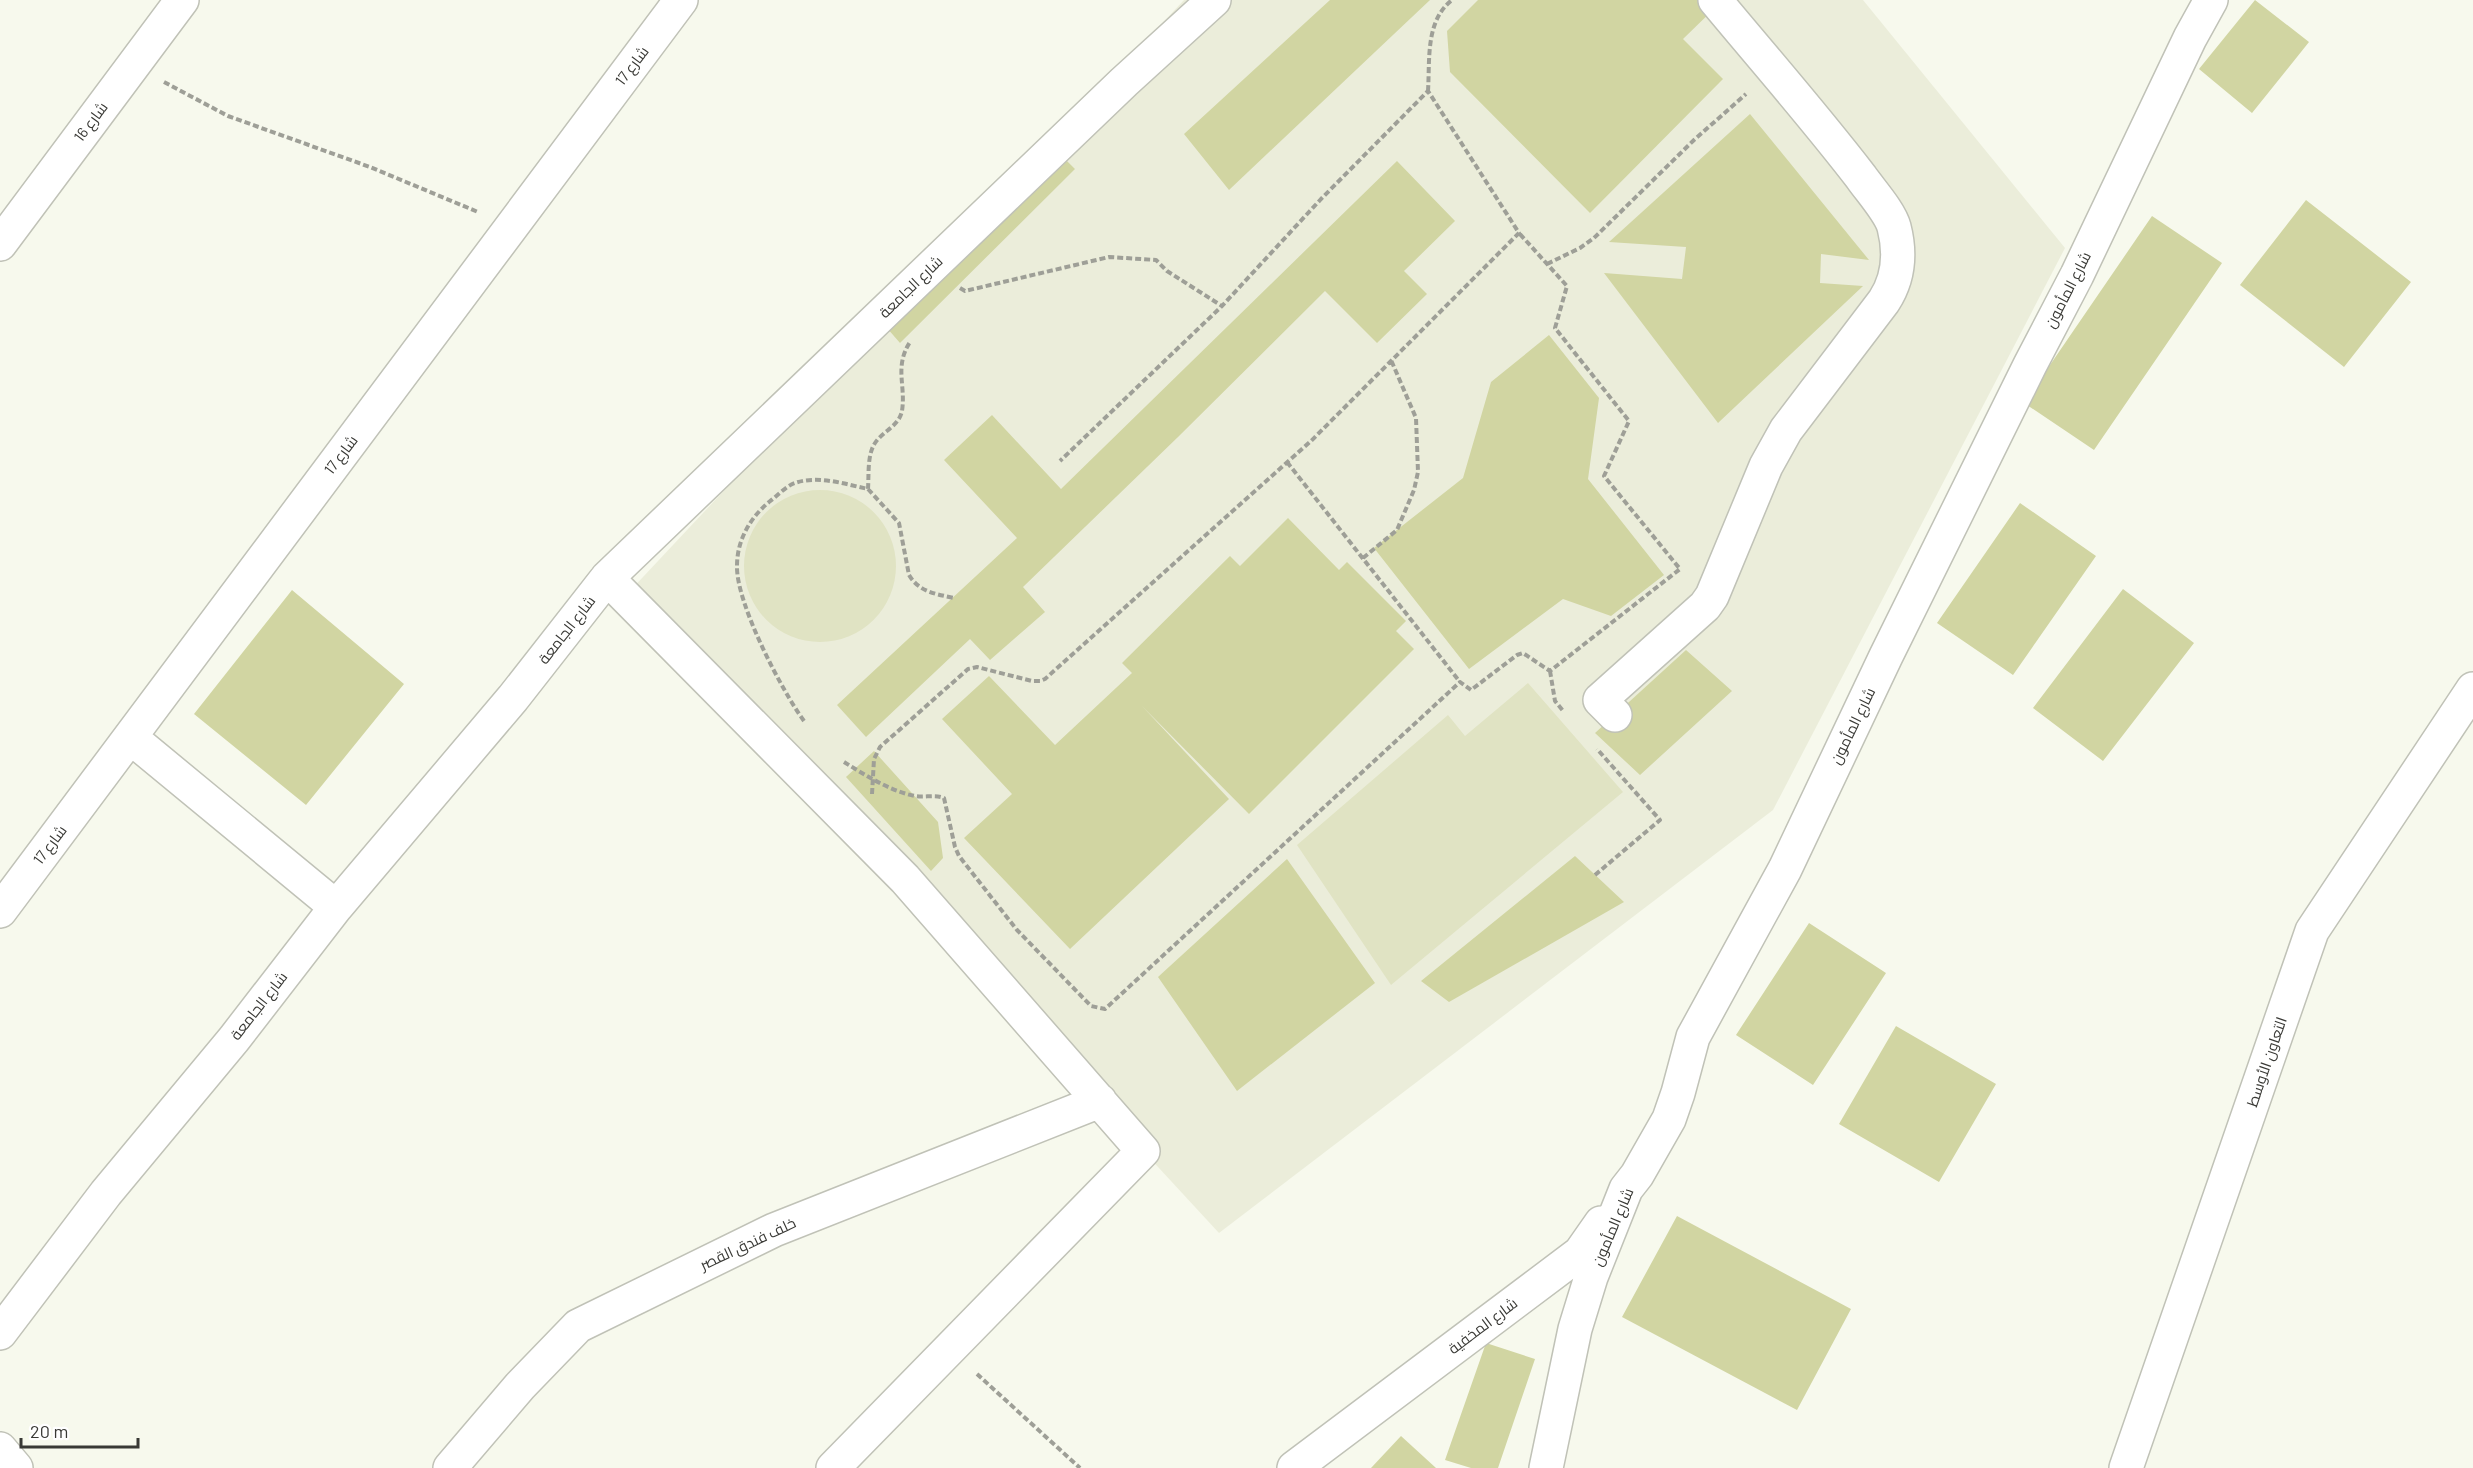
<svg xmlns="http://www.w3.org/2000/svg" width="2473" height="1468" font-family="Barlow,Cairo,sans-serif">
	<rect width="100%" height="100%" fill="#f7f9ed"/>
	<path fill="#ebedda" d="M1184 0H1863L2065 248 1773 810 1219 1233 628 593Z"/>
	<path fill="#e0e3c3" d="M744 566a76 76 0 1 1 152 0a76 76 0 1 1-152 0Z
		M1528 683 1623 792 1391 985 1297 845 1448 715 1465 736Z"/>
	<path fill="#d1d5a2" d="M1330 0H1430L1229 190 1184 134Z
		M1478 0H1715L1719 4 1683 39 1723 79 1590 213 1450 72 1447 31Z
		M2255 0 2309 42 2252 113 2199 69Z
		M1750 114 1869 260 1821 254 1820 283 1863 286 1718 423 1604 273 1682 279 1686 247 1609 242Z
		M1060 154 1075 169 900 343 887 328Z
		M1397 161 1455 221 1404 271 1427 294 1377 343 1325 291 1178 437 1023 587 1045 612 990 660 970 639 866 737 837 705 1017 538 944 460 992 415 1061 489Z
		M2306 200 2411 282 2344 367 2240 285Z
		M2152 216 2222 263 2094 450 2024 403Z
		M1549 335 1599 398 1588 479 1664 575 1611 616 1563 599 1469 669 1374 548 1463 478 1491 382Z
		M2020 503 2096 556 2013 675 1937 623Z
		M1288 518 1339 570 1347 562 1406 621 1396 631 1414 649 1249 814 1142 706 1229 799 1070 949 964 838 1012 794 942 719 989 676 1055 745 1132 673 1122 663 1230 556 1240 566Z
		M2123 589 2194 643 2103 761 2033 708Z
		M292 590 404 684 306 805 194 714Z
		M1686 650 1732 691 1640 775 1595 733Z
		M874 751 938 822 943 858 931 871 846 777Z
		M1575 856 1624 902 1449 1002 1421 981Z
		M1287 859 1375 983 1237 1091 1158 977Z
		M1809 923 1886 973 1813 1085 1736 1035Z
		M1896 1026 1996 1084 1939 1182 1839 1124Z
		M1677 1216 1851 1309 1797 1410 1622 1317Z
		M1486 1343 1535 1359 1498 1468H1471L1445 1460Z
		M1401 1436 1436 1468H1371Z"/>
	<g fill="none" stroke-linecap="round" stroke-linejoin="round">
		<g stroke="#c0c2b7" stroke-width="36">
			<path id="minor" d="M0 244 182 0
				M607 578 905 879 1143 1151 833 1468
				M1615 715 1600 700 1705 606 1712 596 1766 466 1786 430 1884 301C1899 278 1901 254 1894 227 1890 212 1870 190 1861 177 1815 117 1764 59 1715 0
				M130 737 336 907
				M0 911 681 0
				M0 1333 106 1193 234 1039 336 907 513 698 607 578 1124 82 1214 0
				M0 1449 16 1468
				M450 1468 520 1386 578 1326 774 1230 1100 1101
				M1294 1468 1580 1253 1601 1223
				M1546 1468 1575 1329 1591 1277 1626 1189 1637 1175 1669 1119 1678 1093 1693 1037 1785 869 1886 656 2030 365 2077 275 2190 38 2211 0
				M2126 1468 2312 931 2473 689"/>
		</g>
		<path stroke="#9e9f97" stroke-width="4" stroke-dasharray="6 3" stroke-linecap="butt" d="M164 82 228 116 370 167 478 212
			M1428 91C1430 60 1425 21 1452 0
			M1547 264 1580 248 1594 238 1694 140 1746 94
			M960 288 965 291 1109 257 1156 260 1167 271 1222 306
			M1287 462 1460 682
			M868 489 899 523 909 575C919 592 936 594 954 598
			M1363 558 1397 530 1414 490 1418 472 1416 418 1391 360
			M1550 671 1555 701 1564 712
			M804 721C782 691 736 603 737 566 737 540 750 518 769 502 777 496 786 486 795 483 818 475 845 484 868 489 869 475 867 455 875 443 883 431 899 426 902 411 906 385 894 367 910 342
			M844 762C865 775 890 791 915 796 925 798 934 794 944 798L955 847 959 856 1017 930 1091 1006 1105 1009 1460 682 1471 690 1517 655 1523 653 1550 671 1680 569 1604 476 1629 421 1555 328 1567 286 1519 233
			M872 794 874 759 880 747 968 669 977 667 1032 681H1040L1045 679 1311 441 1519 233 1428 91 1321 199 1222 306 1060 461
			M1595 875 1660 820 1597 749
			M977 1374 1080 1468"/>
		<use href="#minor" stroke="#fff" stroke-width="33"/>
	</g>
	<g text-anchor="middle" stroke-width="5" stroke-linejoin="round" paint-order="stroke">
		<g font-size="15" fill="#393935" stroke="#fff">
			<text transform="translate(632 66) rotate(-53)" y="5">شارع 17</text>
			<text transform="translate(91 122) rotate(-53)" y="5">شارع 16</text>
			<text transform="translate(911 287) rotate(-44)" y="5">شارع الجامعة</text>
			<text transform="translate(2068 290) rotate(-63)" y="5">شارع المأمون</text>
			<text transform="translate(341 455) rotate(-53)" y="5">شارع 17</text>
			<text transform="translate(567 630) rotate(-52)" y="5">شارع الجامعة</text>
			<text transform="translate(1853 726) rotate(-64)" y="5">شارع المأمون</text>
			<text transform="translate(50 845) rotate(-53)" y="5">شارع 17</text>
			<text transform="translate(259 1006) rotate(-52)" y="5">شارع الجامعة</text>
			<text transform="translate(2267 1062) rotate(-71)" y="5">التعاون الأوسط</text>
			<text transform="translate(1613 1227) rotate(-67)" y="5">شارع المأمون</text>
			<text transform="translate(748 1244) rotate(-25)" y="5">خلف فندق القصر</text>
			<text transform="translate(1483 1326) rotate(-37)" y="5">شارع المخفية</text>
		</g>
	</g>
	<path d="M21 1438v9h117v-9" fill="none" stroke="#393935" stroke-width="3"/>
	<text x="30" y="1438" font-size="18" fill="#393935" stroke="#ffffff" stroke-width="4.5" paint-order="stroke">20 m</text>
</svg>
